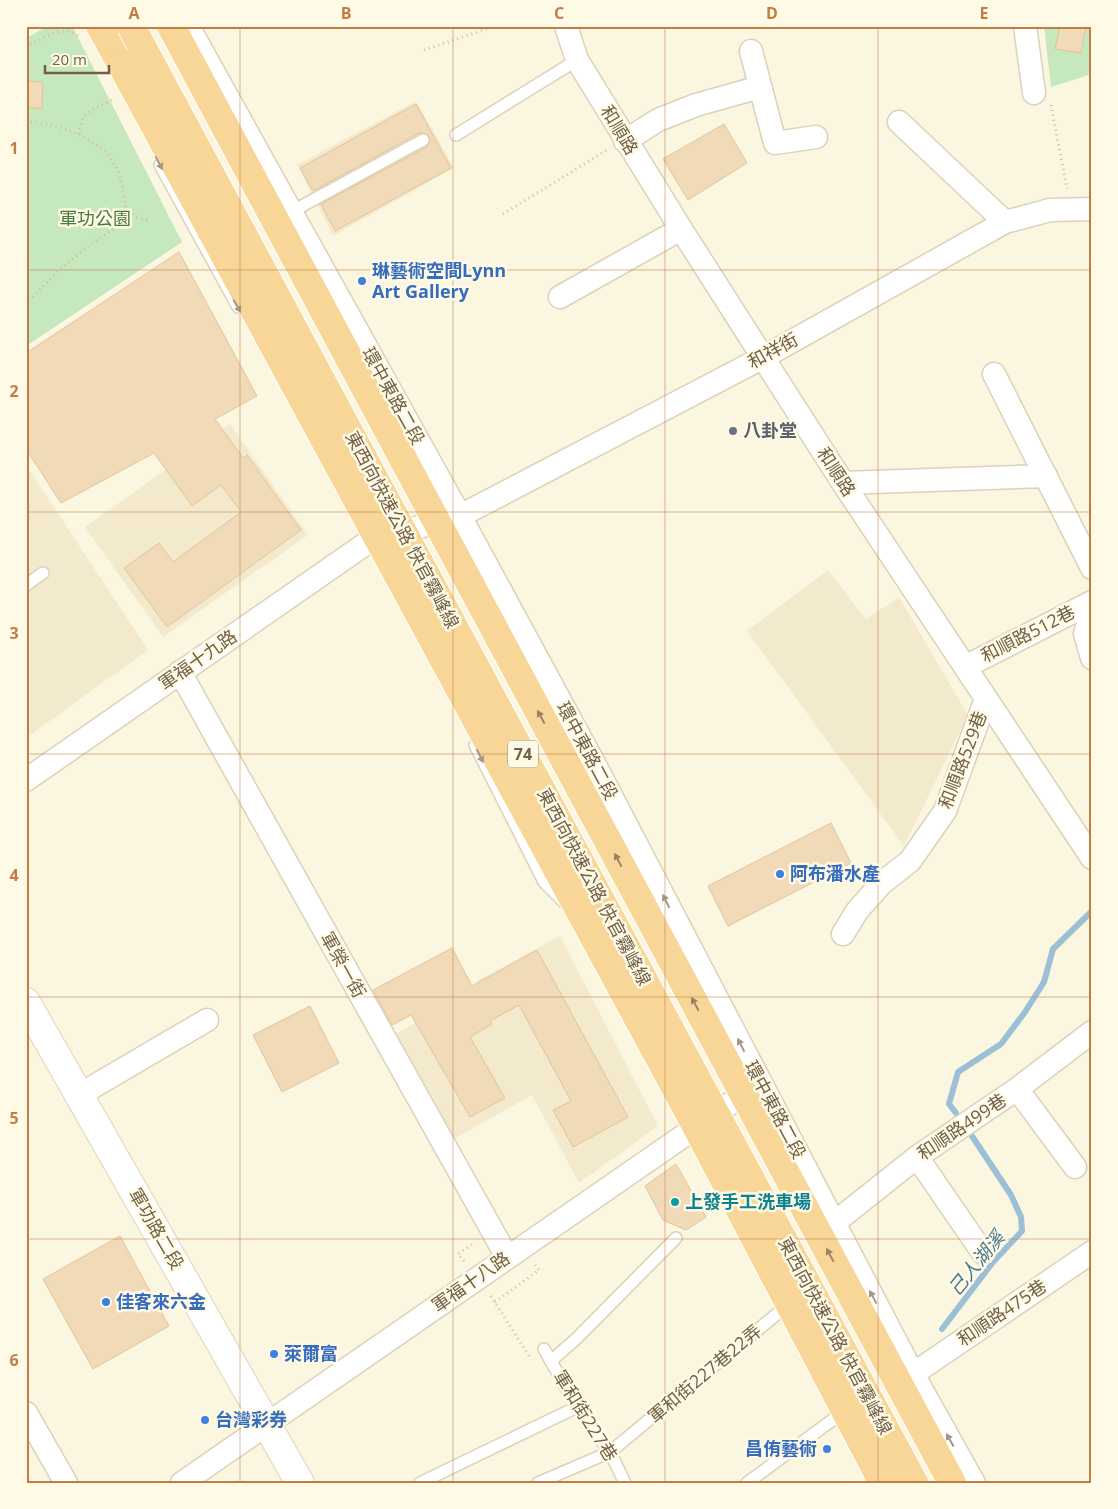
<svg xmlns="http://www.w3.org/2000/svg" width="1118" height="1509" font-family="'Open Sans','Noto Sans TC',sans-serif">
	<rect width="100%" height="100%" fill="#fbf6df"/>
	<path fill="#f3eace" d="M416 101 454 168 333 236 297 165Z
		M230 424 308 535 163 637 85 527Z
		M26 465 148 650 26 738Z
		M828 570 866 619 899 597 968 715 904 846 747 631Z
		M560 936 658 1126 579 1183 532 1095 454 1139 396 1034 480 986 477 981Z"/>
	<path fill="#c6e8be" d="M48 26H72L182 242 26 346V38Z
		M1044 26H1092V74L1051 87Z"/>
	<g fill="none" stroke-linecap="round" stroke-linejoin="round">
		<path stroke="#9bc0d5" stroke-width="6" d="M956 1113 949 1104 958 1072 1001 1044 1025 1012 1044 982 1053 949 1092 911
			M942 1329 993 1262 1022 1231 1021 1217 1011 1195 972 1136"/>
	</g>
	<path fill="#f0dab7" stroke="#e2c498" d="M1060 26H1086L1081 53 1055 49Z
		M26 81 43 82 42 109 26 107Z
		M416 104 451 168 335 231 321 204 427 147 430 141 429 136 424 133H419L313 191 300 168Z
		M724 124 747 163 688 200 663 159Z
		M179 252 257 396 215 419 243 458 247 455 301 530 167 627 124 568 159 543 173 562 241 512 221 485 192 506 154 453 61 503 26 449V353Z
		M831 823 851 863 728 926 708 886Z
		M452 948 472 986 537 950 628 1117 573 1147 553 1110 571 1101 519 1005 490 1021 492 1024 470 1037 505 1098 470 1117 411 1015 392 1025 373 990Z
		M310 1006 339 1063 282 1092 253 1035Z
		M676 1164 706 1217 686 1230 663 1220 645 1186Z
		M120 1236 169 1326 93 1369 43 1279Z"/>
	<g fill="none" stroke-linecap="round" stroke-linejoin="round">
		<g stroke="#dcd1b9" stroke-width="14">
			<path id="service" d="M456 135 577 60
				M160 165 238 307
				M291 212 423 140
				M26 585 43 573
				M475 745 544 882 564 902
				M544 1349 577 1407 610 1452 625 1483
				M551 1361 577 1338 676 1238
				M420 1483 577 1407
				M538 1483 610 1452 789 1304
				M747 1483 846 1410"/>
		</g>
		<g stroke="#dcd1b9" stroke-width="25">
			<path id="minor" d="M188 26 460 516 595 765 913 1374 974 1483
				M566 26 577 60 681 229 843 483 1092 858
				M1025 26 1034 93
				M751 51 775 143 816 137
				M899 122 1005 222
				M625 141 658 120 696 105 760 87
				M560 297 681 229
				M994 374 1092 568
				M843 483 1046 476
				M1092 607 1085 634 1092 658
				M965 667 1092 602
				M180 672 507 1257
				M26 780 371 540 460 516 762 358 1005 222 1050 210 1092 209
				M843 934 857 911 882 883 910 861 945 811 986 699
				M1017 1089 1075 1167
				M79 1095 207 1020
				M917 1157 983 1253
				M834 1223 917 1157 1017 1089 1092 1032
				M913 1374 1092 1252
				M26 1413 66 1483
				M182 1483 757 1085"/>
		</g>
		<g stroke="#e1d3b7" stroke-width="30">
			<path id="secondary" d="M26 1002 300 1483"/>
		</g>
		<g stroke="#fff" stroke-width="30">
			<path id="trunk" d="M100 26 120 62"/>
		</g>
		<path stroke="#d4bd9b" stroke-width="3" stroke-dasharray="1 4" stroke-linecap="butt" d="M26 47C41 39 62 24 78 36
			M424 50 495 26
			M1051 105 1067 189
			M26 122C60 123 107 140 119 174 124 187 122 201 128 212L124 222 90 245 60 269 26 304
			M78 134 83 118 93 109 114 99
			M128 212 138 218 149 220
			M503 214 607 150
			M464 1261 458 1254 474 1243
			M491 1296 529 1356
			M495 1302 539 1270 535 1265"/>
		<use href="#service" stroke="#fff" stroke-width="11"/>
		<use href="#minor" stroke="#fff" stroke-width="22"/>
		<use href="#secondary" stroke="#fff" stroke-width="28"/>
		<use href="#trunk" stroke="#f8d697" stroke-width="28"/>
		<g stroke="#fff" stroke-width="30" stroke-linecap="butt">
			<path id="trunk-bridge" d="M131 26 914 1483
				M171 26 952 1483
				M120 62 695 1124 883 1483"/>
		</g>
		<use href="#trunk-bridge" stroke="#f8d697" stroke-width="28"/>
	</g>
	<defs><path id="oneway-solid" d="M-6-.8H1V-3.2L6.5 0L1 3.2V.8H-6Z" transform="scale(1.25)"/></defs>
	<g fill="#a39788">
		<use href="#oneway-solid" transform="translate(159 163) rotate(62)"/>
		<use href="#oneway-solid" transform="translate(237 306) rotate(60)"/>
		<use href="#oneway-solid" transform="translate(480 756) rotate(63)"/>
		<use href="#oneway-solid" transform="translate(666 901) rotate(-117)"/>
		<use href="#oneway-solid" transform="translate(741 1045) rotate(-117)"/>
		<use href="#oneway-solid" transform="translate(873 1297) rotate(-118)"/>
		<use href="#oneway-solid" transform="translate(950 1440) rotate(-119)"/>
	</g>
	<g fill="#9a8360">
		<use href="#oneway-solid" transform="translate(541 717) rotate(-118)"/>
		<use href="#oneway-solid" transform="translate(618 860) rotate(-118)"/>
		<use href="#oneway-solid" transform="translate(695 1004) rotate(-118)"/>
		<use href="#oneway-solid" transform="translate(830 1255) rotate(-118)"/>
	</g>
	<path fill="none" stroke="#c27d46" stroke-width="1" stroke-opacity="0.55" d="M240 26V1483M453 26V1483M665 26V1483M878 26V1483M26 270H1092M26 512H1092M26 754H1092M26 997H1092M26 1239H1092"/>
	<g fill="#3f7fe0" stroke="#fffae5" stroke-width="2">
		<circle cx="362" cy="281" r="5"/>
		<circle cx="780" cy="874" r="5"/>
		<circle cx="106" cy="1302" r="5"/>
		<circle cx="274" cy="1354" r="5"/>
		<circle cx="205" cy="1420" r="5"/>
		<circle cx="827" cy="1449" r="5"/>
	</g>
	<circle fill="#6b7280" stroke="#fffae5" stroke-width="2" cx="733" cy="431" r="5"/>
	<circle fill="#0f9aa8" stroke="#fffae5" stroke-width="2" cx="675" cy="1202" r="5"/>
	<g text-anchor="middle" stroke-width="5" stroke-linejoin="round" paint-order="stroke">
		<rect fill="#fffae5" stroke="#9c8e77" stroke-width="1" x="508" y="740.5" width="30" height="27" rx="4"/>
		<g font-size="16" font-weight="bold" fill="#715f48">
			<text x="523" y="760">74</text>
		</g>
		<g font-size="18" fill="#715f48" stroke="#fffae5">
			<text transform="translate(619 130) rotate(59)" y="6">和順路</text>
			<text transform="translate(773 351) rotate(-29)" y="6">和祥街</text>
			<text transform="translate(393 396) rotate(61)" y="6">環中東路二段</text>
			<text transform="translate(836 472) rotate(57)" y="6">和順路</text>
			<text transform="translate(402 530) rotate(62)" y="6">東西向快速公路 快官霧峰線</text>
			<text transform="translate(1028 634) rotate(-27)" y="6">和順路512巷</text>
			<text transform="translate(198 660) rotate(-35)" y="6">軍福十九路</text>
			<text transform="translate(587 751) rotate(62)" y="6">環中東路二段</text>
			<text transform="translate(963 760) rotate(-69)" y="6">和順路529巷</text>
			<text transform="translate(594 887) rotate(62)" y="6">東西向快速公路 快官霧峰線</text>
			<text transform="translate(343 965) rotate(61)" y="6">軍榮一街</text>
			<text transform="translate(775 1110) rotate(62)" y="6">環中東路二段</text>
			<text transform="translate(962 1127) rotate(-34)" y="6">和順路499巷</text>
			<text transform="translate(156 1229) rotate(60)" y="6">軍功路二段</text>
			<text transform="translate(471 1282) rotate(-35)" y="6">軍福十八路</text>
			<text transform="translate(1002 1313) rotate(-34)" y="6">和順路475巷</text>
			<text transform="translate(835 1336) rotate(62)" y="6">東西向快速公路 快官霧峰線</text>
			<text transform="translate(705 1374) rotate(-40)" y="6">軍和街227巷22弄</text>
			<text transform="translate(585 1416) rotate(58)" y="6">軍和街227巷</text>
		</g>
		<g font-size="18" fill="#477c42" stroke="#fffae5">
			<text x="95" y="225">軍功公園</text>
		</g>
		<g font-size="18" font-weight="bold" fill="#366cbe" stroke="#fffae5" text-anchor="start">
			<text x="372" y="277">琳藝術空間Lynn<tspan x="372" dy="21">Art Gallery</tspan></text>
			<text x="790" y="880">阿布潘水產</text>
			<text x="116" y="1308">佳客來六金</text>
			<text x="284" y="1360">萊爾富</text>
			<text x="215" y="1426">台灣彩券</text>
			<text x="817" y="1455" text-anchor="end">昌侑藝術</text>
		</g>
		<g font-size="18" font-weight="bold" fill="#5b616d" stroke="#fffae5" text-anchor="start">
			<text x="743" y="437">八卦堂</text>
		</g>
		<g font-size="18" font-weight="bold" fill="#0d838f" stroke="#fffae5" text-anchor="start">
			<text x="685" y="1208">上發手工洗車場</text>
		</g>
		<g font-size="19" font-style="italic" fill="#487692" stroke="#fffae5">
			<text transform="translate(976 1263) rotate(-51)" y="7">己人湖溪</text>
		</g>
	</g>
	<rect width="1118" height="1509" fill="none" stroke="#fffae5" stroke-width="55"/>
	<path d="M45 65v8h64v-8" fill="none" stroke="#715f48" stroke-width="2.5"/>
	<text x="52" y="65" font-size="15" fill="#715f48" stroke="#fffae5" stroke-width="4" paint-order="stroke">20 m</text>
	<rect x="28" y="28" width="1062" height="1454" fill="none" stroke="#c27d46" stroke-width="2"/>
	<g font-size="16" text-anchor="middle" font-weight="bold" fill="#c27d46">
		<text x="134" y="19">A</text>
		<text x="346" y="19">B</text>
		<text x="559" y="19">C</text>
		<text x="772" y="19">D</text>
		<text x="984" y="19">E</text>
		<text x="14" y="154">1</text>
		<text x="14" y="397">2</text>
		<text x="14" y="639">3</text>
		<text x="14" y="881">4</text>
		<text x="14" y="1124">5</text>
		<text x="14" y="1366">6</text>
	</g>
</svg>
